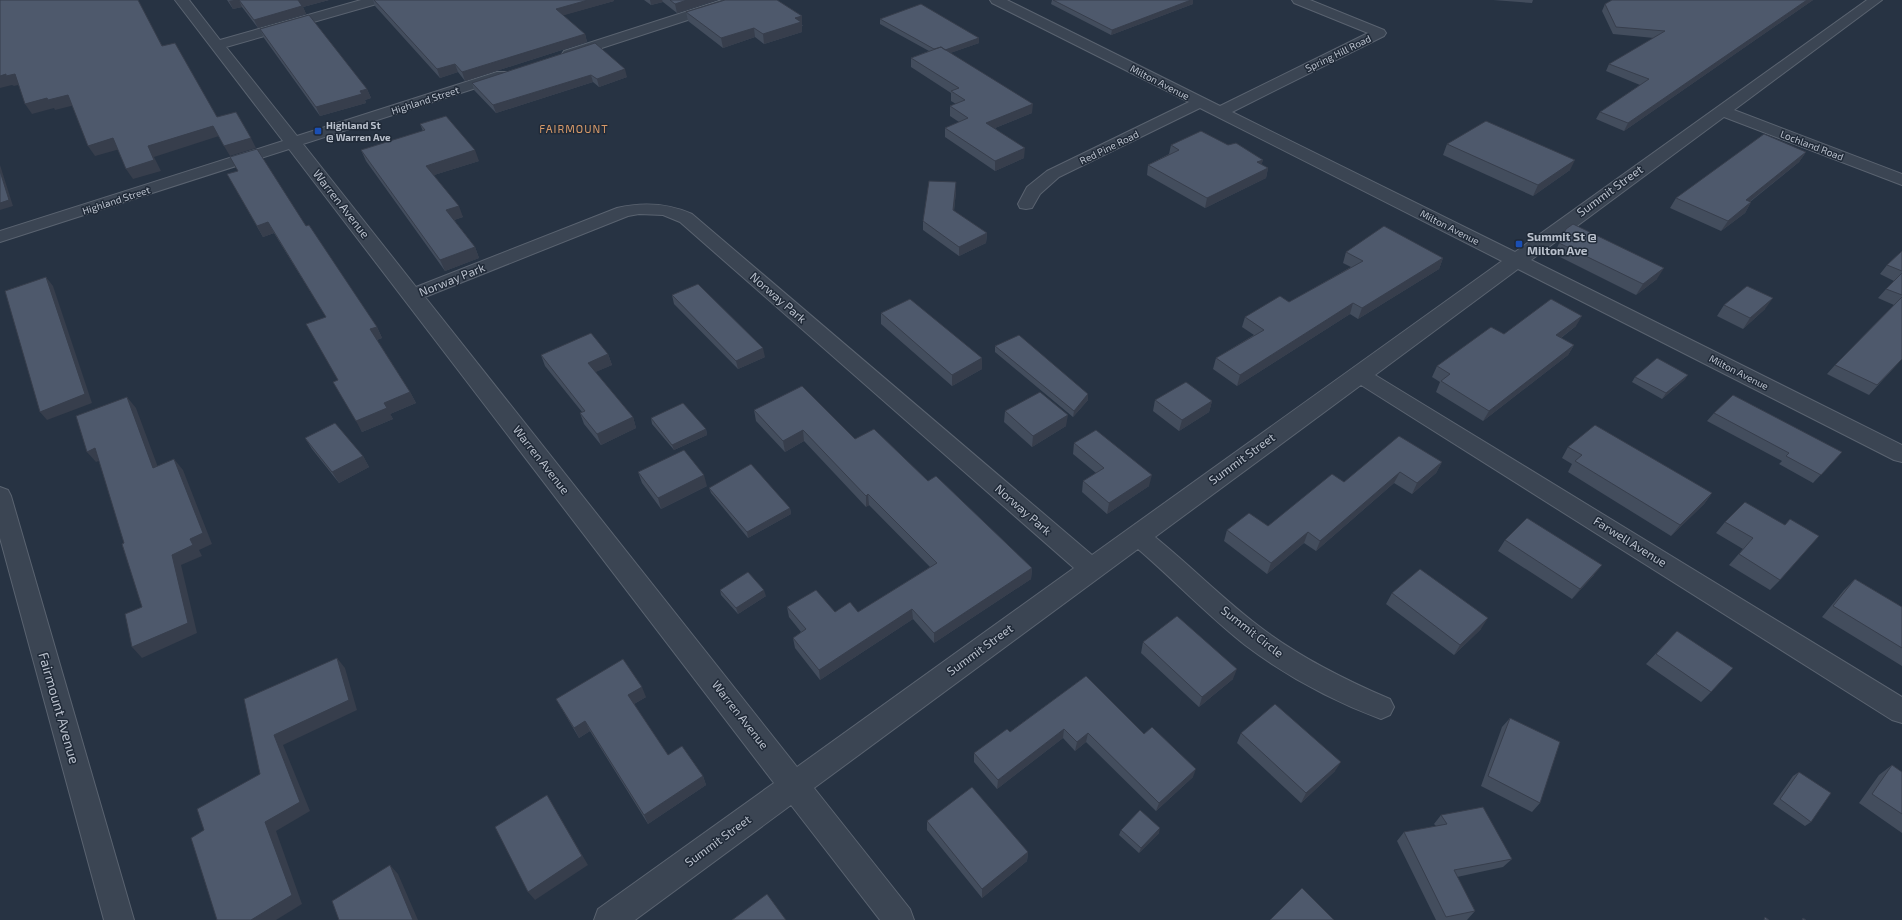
<svg xmlns="http://www.w3.org/2000/svg" width="1902" height="920" font-family="'Exo 2',sans-serif">
	<rect width="100%" height="100%" fill="#273343"/>
	<g fill="none" stroke-linecap="round" stroke-linejoin="round">
		<g stroke="#5a6370" stroke-width="2">
			<path id="minor" d="M175 0H189L220 40 361 0H382L380 3 226 47 297 136 497 72H507L509 75 507 78 303 144 416 287 617 208C643 202 667 203 692 214L1092 555 1502 261 1200 108 1059 177 1040 194 1032 208 1026 209 1020 208 1018 204 1027 187 1047 171 1189 102 992 3 990 0H1007L1220 106 1368 33 1294 3 1292 0H1310L1384 30 1386 33 1384 36 1232 112 1515 252 1867 0H1882L1734 110 1902 174V185L1724 117 1531 260 1902 445V462L1894 460 1518 269 1375 375 1902 697V723L1892 720 1361 385 1155 537C1192 567 1226 602 1264 630 1303 659 1346 680 1390 699L1394 707 1390 715 1381 719C1333 701 1286 676 1245 645 1207 615 1174 580 1138 549L814 788 910 909 914 920H880L791 805 635 920H594L598 909 774 783 289 149 0 242V231L283 141ZM639 214 663 215 680 222 1074 568 797 767 425 297 628 216Z
				M722 0H742L740 3 574 57H564L562 54 564 51Z"/>
		</g>
		<g stroke="#5a6370" stroke-width="2">
			<path id="tertiary" d="M0 487 8 490 11 496 134 920H104L0 538Z"/>
		</g>
		<use href="#minor" fill="#3b4553" fill-rule="evenodd"/>
		<use href="#tertiary" fill="#3b4553" fill-rule="evenodd"/>
	</g>
	<path fill="#434d5d" d="M227 0H329L303 7 306 14 258 28 242 7 233 9Z
		M373 0H614V1L563 15 585 34 587 42 465 81 458 72 440 78 375 6Z
		M644 0H717L677 13 663 2 651 5Z
		M1052 0H1193V4L1111 35 1051 4Z
		M1493 0H1533L1532 3Z
		M1612 0H1813L1624 131 1596 119 1600 112 1640 85 1606 71 1609 64 1654 38 1613 34 1602 11 1605 4Z
		M686 12 803 25 802 26V32L764 44 755 37 723 48 688 21Z
		M880 19 979 43 950 53 1032 113 995 128 1024 158 995 171 945 137V128L959 122 950 116V106L956 104 951 101V93L911 67V58L929 51 880 24Z
		M260 29 367 89 371 98 365 100 366 103 320 116 264 38Z
		M595 43 627 77 599 87 593 82 496 113 474 90 472 83Z
		M420 124 479 161 434 175 463 217 454 220 475 247 479 258 445 271 366 161 361 150 423 131Z
		M1447 144 1570 170 1533 196 1443 155Z
		M1171 145H1228L1263 160 1261 164 1268 168 1266 178 1205 208 1147 175 1148 165 1169 154Z
		M1806 152 1799 162 1750 202H1751L1745 213 1721 231 1670 208 1676 198Z
		M227 174 306 226 377 327 382 338 377 340 410 392 416 403 390 414 393 419 362 432 338 380 326 317 274 233 263 237Z
		M956 191 954 211 987 233 986 243 959 256 923 230V221Z
		M1566 229 1657 279 1636 295 1554 254Z
		M1902 251V359L1869 395 1827 374 1835 365 1894 305 1878 298 1886 289 1894 281 1880 274 1887 265Z
		M1346 252 1443 258 1439 269 1358 319 1350 314 1237 386 1213 369 1216 358 1254 335 1242 327 1245 317 1289 302 1351 267 1343 263Z
		M672 295 765 357 738 369 674 304Z
		M1724 305 1765 309 1743 329 1717 316Z
		M881 313 982 369 952 386 881 324Z
		M1576 326 1561 338 1574 345 1568 355 1483 421 1436 392 1440 382 1432 377 1437 366 1504 334Z
		M995 346 1088 400 1073 417 995 352Z
		M608 354 612 365 595 372 633 417 636 428 601 445 584 424 580 413 582 412 545 366 541 355Z
		M1688 375 1684 380 1662 399 1632 382 1635 377Z
		M1155 400 1212 401 1209 412 1179 431 1153 411Z
		M754 410 855 439 928 481 1032 568 1031 579 934 643 913 619 820 680 795 648 793 638 801 632 789 617 787 607 835 612H858L930 567 869 505 866 507 804 441 785 452 756 421Z
		M1005 411 1066 426 1032 447 1004 422Z
		M1714 413 1842 452 1813 483 1779 464 1782 461 1707 421Z
		M651 418 706 429 707 435 674 450 652 424Z
		M305 438 363 456 369 467 339 483 312 449Z
		M1074 443 1149 486 1107 514 1082 492 1083 481 1096 473 1073 454Z
		M1568 447 1712 493 1704 504 1671 536 1568 472 1572 464 1562 458Z
		M1442 462 1436 473 1412 494 1394 483 1316 551 1304 543 1267 574 1224 541 1227 530 1268 526 1344 482Z
		M638 472 707 486 661 509 642 483Z
		M709 488 790 508 791 514 748 538 711 493Z
		M1725 522 1785 525 1780 580 1770 590 1729 565 1743 549 1716 533Z
		M1505 540 1594 575 1572 599 1498 551Z
		M1855 579 1902 607V666L1822 617 1844 590Z
		M720 590 766 596 738 614 721 595Z
		M1392 593 1481 629 1454 655 1386 604Z
		M1677 631 1711 692 1701 702 1646 664Z
		M1143 642 1233 679 1199 707 1141 653Z
		M1086 676 1144 734 1193 777 1156 811 1086 742 1075 751 1063 738 997 789 974 762V753L1010 732Z
		M646 697 634 704 668 755 703 776 706 785 648 824 590 731 579 738 556 699Z
		M1510 718 1540 803 1532 812 1481 786 1502 727Z
		M1241 733 1335 771 1301 803 1237 743Z
		M1892 765 1902 772V833L1859 803 1879 775Z
		M1799 772 1811 822 1805 826 1773 804 1793 776Z
		M1441 815 1512 859 1503 867 1457 877 1475 911 1467 920H1436L1397 841 1404 832 1436 826 1434 824Z
		M927 821 1028 852 1027 861 982 898 927 830Z
		M1121 830 1159 833 1139 853 1119 835Z"/>
	<path fill="#373e4c" d="M234 0H239L242 7 233 9 229 1Z
		M297 0H329L303 7 306 14 258 28 254 20Z
		M588 0H614V1L558 17 556 9Z
		M650 0H662L663 2 651 5Z
		M687 0H717L677 13 675 4Z
		M1191 0H1193V4L1111 35 1112 30Z
		M1807 0H1813L1624 131 1628 123Z
		M802 16V32L764 44 763 34 795 18Z
		M754 28 755 37 723 48 721 38Z
		M585 34 587 42 465 81 462 72Z
		M979 38V43L939 57V52Z
		M455 64 458 72 440 78 437 69Z
		M625 69 627 77 599 87 597 79Z
		M6 74H15L22 84 14 86 12 85 0 88V76Z
		M591 75 593 82 496 113 493 105Z
		M367 89 371 98 365 100 366 103 320 116 316 107Z
		M68 95 75 105 55 110 54 108 32 114 25 104 47 98Z
		M1033 104 1032 113 985 132 986 123Z
		M213 126 219 136 154 157 161 171 133 179 126 169 148 146Z
		M113 138 120 149 95 156 88 146Z
		M251 138 256 148 230 156 224 146Z
		M1025 148 1024 158 995 171V161Z
		M475 150 479 161 431 176 426 166Z
		M1806 152 1799 162 1739 210 1746 200Z
		M1263 160 1260 170 1257 162Z
		M1575 160 1570 170 1533 196 1538 185Z
		M0 165 13 206 0 210Z
		M1268 168 1266 178 1205 208 1207 198Z
		M956 182V191L953 219V210Z
		M1751 202 1745 213 1721 231 1728 221Z
		M459 206 463 217 451 221 446 210Z
		M268 222 274 233 263 237 257 226Z
		M987 233 986 243 959 256V247Z
		M475 247 479 258 445 271 440 260Z
		M1443 258 1439 269 1358 319 1362 308Z
		M1664 268 1657 279 1636 295 1643 284Z
		M46 277 53 286 92 403 47 420 40 412Z
		M1773 298 1765 309 1743 329 1750 318Z
		M1353 303 1350 314 1237 386 1240 375Z
		M1582 316 1576 326 1550 346 1556 335Z
		M377 327 382 338 376 340 370 329Z
		M1574 345 1568 355 1483 421 1489 411Z
		M763 348 765 357 738 369 736 361Z
		M608 354 612 365 591 374 588 363Z
		M982 358V369L952 386V375Z
		M1688 375 1684 380 1662 399 1666 393Z
		M410 392 416 403 390 414 384 403Z
		M1088 394V400L1073 417 1074 411Z
		M127 397 136 408 162 478 153 468Z
		M1212 401 1209 412 1179 431 1182 420Z
		M387 408 393 419 362 432 356 421Z
		M1068 415 1066 426 1032 447 1033 436Z
		M633 417 636 428 601 445 597 434Z
		M706 429 707 435 674 450 672 445Z
		M803 430 804 441 785 452 783 441Z
		M95 448 104 459 96 462 87 452Z
		M363 456 369 467 339 483 332 472Z
		M174 459 183 470 212 544 199 550 202 556 181 565 197 633 142 658 132 647 172 555 190 539Z
		M1442 462 1436 473 1412 494 1417 483Z
		M1400 472 1394 483 1316 551 1320 541Z
		M704 475 707 486 661 509 658 498Z
		M1152 475 1149 486 1107 514 1109 503Z
		M1712 493 1704 504 1671 536 1680 525Z
		M868 494 869 505 866 507V496Z
		M790 508 791 514 748 538 747 532Z
		M1308 532 1304 543 1267 574 1271 563Z
		M1602 565 1594 575 1572 599 1580 589Z
		M1032 568 1031 579 934 643V633Z
		M764 590 766 596 738 614 736 608Z
		M912 609 913 619 820 680 819 670Z
		M1488 618 1481 629 1454 655 1460 645Z
		M337 658 345 668 357 710 283 745 310 811 276 831 302 904 276 920H251L265 822 274 735Z
		M1237 669 1233 679 1199 707 1202 697Z
		M642 687 646 697 632 705 628 695Z
		M585 721 590 731 579 738 574 728Z
		M1064 729 1063 738 997 789 998 780Z
		M1088 733 1086 742 1075 751 1077 742Z
		M1341 762 1335 771 1301 803 1306 793Z
		M1196 769 1193 777 1156 811 1159 803Z
		M703 776 706 785 648 824 644 815Z
		M547 795 588 865 535 900 528 892Z
		M1160 828 1159 833 1139 853 1141 848Z
		M1028 852 1027 861 982 898V889Z
		M390 865 398 874 418 920H413Z"/>
	<path fill="#4e596c" stroke="#373e4c" d="M0 0H138L162 46 175 43 217 117 236 112 251 138 224 146 213 126 148 146 154 160 126 169 113 138 88 146 68 95 48 100 47 98 25 104 15 74 6 76V74L0 76Z
		M239 0H298L302 6 254 20Z
		M374 0H588L556 9 585 34 462 72 455 64 437 69Z
		M670 0H687L675 4Z
		M725 0H777L802 16 795 18 801 22 763 34 754 28 721 38 686 12Z
		M1053 0H1191L1112 30Z
		M1612 0H1807L1628 123 1600 112 1649 79 1609 64 1665 31 1616 27 1605 4Z
		M921 4 979 38 945 50 941 47 934 49 880 19Z
		M309 15 367 89 360 91 362 94 316 107 260 29Z
		M595 43 625 69 597 79 591 75 493 105 472 83Z
		M941 47 1033 104 986 123 1025 148 995 161 945 128 968 118 950 106 965 100 951 91 959 88 911 58Z
		M446 116 475 150 426 166 459 206 446 210 475 247 440 260 361 150 425 130 420 124Z
		M1486 121 1575 160 1538 185 1447 144Z
		M1201 131 1228 145 1236 143 1263 160 1257 162 1268 168 1207 198 1148 165 1179 150 1171 145Z
		M1764 134 1806 152 1746 200 1751 202 1728 221 1676 198Z
		M257 149 306 226 309 225 377 327 370 329 410 392 384 403 387 408 356 421 333 382 338 380 306 324 326 317 268 222 257 226 227 174 238 171 230 157Z
		M0 171 9 200 0 203Z
		M929 181 956 182 953 210 987 233 959 247 923 221Z
		M1573 224 1664 268 1643 284 1559 243 1566 229Z
		M1384 226 1443 258 1362 308 1353 303 1240 375 1216 358 1264 330 1245 317 1280 296 1289 302 1363 261 1346 252Z
		M1902 251V271L1887 265Z
		M1902 273V295L1886 289Z
		M46 277 85 394 40 412 5 291Z
		M698 284 763 348 736 361 672 295Z
		M1747 286 1773 298 1750 318 1724 305Z
		M1902 297V359L1877 385 1835 365Z
		M910 299 982 358 952 375 881 313Z
		M1551 299 1582 316 1556 335 1574 345 1489 411 1441 381 1450 374 1437 366 1491 327 1504 334Z
		M591 333 608 354 588 363 633 417 597 434 580 413 585 411 541 355Z
		M1019 335 1088 394 1074 411 995 346Z
		M1657 358 1688 375 1666 393 1635 377Z
		M1186 382 1212 401 1182 420 1155 400Z
		M802 386 855 439 874 429 928 481 936 476 1032 568 934 633 912 609 819 670 793 638 806 629 787 607 816 590 835 612 850 602 858 612 937 563 868 494 866 496 803 430 783 441 754 410Z
		M1040 392 1068 415 1033 436 1005 411Z
		M1733 395 1842 452 1821 475 1786 456 1789 453 1714 413Z
		M127 397 153 468 174 459 203 533 190 539 193 545 172 555 188 623 132 647 125 614 142 607 122 544 124 543 95 448 87 452 76 416Z
		M683 403 706 429 672 445 651 418Z
		M335 423 363 456 332 472 305 438Z
		M1595 425 1712 493 1680 525 1575 461 1582 455 1568 447Z
		M1096 430 1152 475 1109 503 1083 481 1104 468 1074 443Z
		M1399 436 1442 462 1417 483 1400 472 1320 541 1308 532 1271 563 1227 530 1249 513 1268 526 1332 474 1344 482Z
		M684 450 704 475 658 498 638 472Z
		M751 464 790 508 747 532 709 488Z
		M1745 502 1785 525 1790 519 1819 536 1780 580 1739 554 1753 538 1725 522Z
		M1527 518 1602 565 1580 589 1505 540Z
		M1420 569 1488 618 1460 645 1392 593Z
		M748 572 764 590 736 608 720 590Z
		M1855 579 1902 607V648L1833 606Z
		M1177 616 1237 669 1202 697 1143 642Z
		M1677 631 1733 668 1711 692 1656 654Z
		M337 658 349 700 274 735 300 802 265 822 292 895 251 920H217L191 838 204 830 197 809 260 774 244 699Z
		M623 659 642 687 628 695 668 755 682 746 703 776 644 815 585 721 574 728 556 699Z
		M1086 676 1144 734 1152 727 1196 769 1159 803 1088 733 1077 742 1064 729 998 780 974 753 1007 729 1010 732Z
		M1275 704 1341 762 1306 793 1241 733Z
		M1510 718 1560 742 1540 803 1488 776Z
		M1892 765 1902 772V814L1872 794Z
		M1799 772 1831 793 1811 822 1780 799Z
		M972 787 1028 852 982 889 927 821Z
		M547 795 582 856 528 892 495 827Z
		M1483 807 1512 859 1454 870 1475 911 1446 917 1404 832 1447 824 1441 815Z
		M1140 810 1160 828 1141 848 1121 830Z
		M390 865 413 920H339L332 901Z
		M1302 888 1334 920H1270Z
		M767 894 786 920H732Z
		M1765 917 1769 920H1764Z
		M1803 918 1806 920H1802Z"/>
	<g fill="#1a4fb4" stroke="#202a38" stroke-width="1.5">
		<rect x="314" y="127" width="8" height="8" rx="2"/>
		<rect x="1515" y="240" width="8" height="8" rx="2"/>
	</g>
	<g text-anchor="middle" stroke-width="3" stroke-linejoin="round" paint-order="stroke">
		<g font-size="10" fill="#b9c0cc" stroke="#202a38">
			<text transform="translate(1338 53) rotate(-26)" y="4">Spring Hill Road</text>
			<text transform="translate(1160 82) rotate(27)" y="4">Milton Avenue</text>
			<text transform="translate(425 100) rotate(-18)" y="4">Highland Street</text>
			<text transform="translate(1812 145) rotate(21)" y="4">Lochland Road</text>
			<text transform="translate(1109 147) rotate(-26)" y="4">Red Pine Road</text>
			<text transform="translate(116 200) rotate(-18)" y="4">Highland Street</text>
			<text transform="translate(1450 227) rotate(27)" y="4">Milton Avenue</text>
			<text transform="translate(1739 372) rotate(27)" y="4">Milton Avenue</text>
		</g>
		<g font-size="10" font-weight="bold" fill="#b9c0cc" stroke="#202a38" text-anchor="start">
			<text x="326" y="129">Highland St<tspan x="326" dy="12">@ Warren Ave</tspan></text>
		</g>
		<g font-size="11" letter-spacing="1" fill="#d79a69" stroke="#202a38">
			<text x="574" y="133">FAIRMOUNT</text>
		</g>
		<g font-size="12" fill="#b9c0cc" stroke="#202a38">
			<text transform="translate(1610 191) rotate(-36)" y="4">Summit Street</text>
			<text transform="translate(341 204) rotate(52)" y="4">Warren Avenue</text>
			<text transform="translate(452 280) rotate(-22)" y="4">Norway Park</text>
			<text transform="translate(778 298) rotate(41)" y="4">Norway Park</text>
			<text transform="translate(1242 459) rotate(-36)" y="4">Summit Street</text>
			<text transform="translate(541 460) rotate(52)" y="4">Warren Avenue</text>
			<text transform="translate(1023 510) rotate(41)" y="4">Norway Park</text>
			<text transform="translate(1630 542) rotate(32)" y="4">Farwell Avenue</text>
			<text transform="translate(1252 632) rotate(38)" y="4">Summit Circle</text>
			<text transform="translate(980 650) rotate(-36)" y="4">Summit Street</text>
			<text transform="translate(740 715) rotate(52)" y="4">Warren Avenue</text>
			<text transform="translate(718 841) rotate(-36)" y="4">Summit Street</text>
		</g>
		<g font-size="12" font-weight="bold" fill="#b9c0cc" stroke="#202a38" text-anchor="start">
			<text x="1527" y="241">Summit St @<tspan x="1527" dy="14">Milton Ave</tspan></text>
		</g>
		<g font-size="14" fill="#b9c0cc" stroke="#202a38">
			<text transform="translate(59 708) rotate(74)" y="5">Fairmount Avenue</text>
		</g>
	</g>
</svg>
